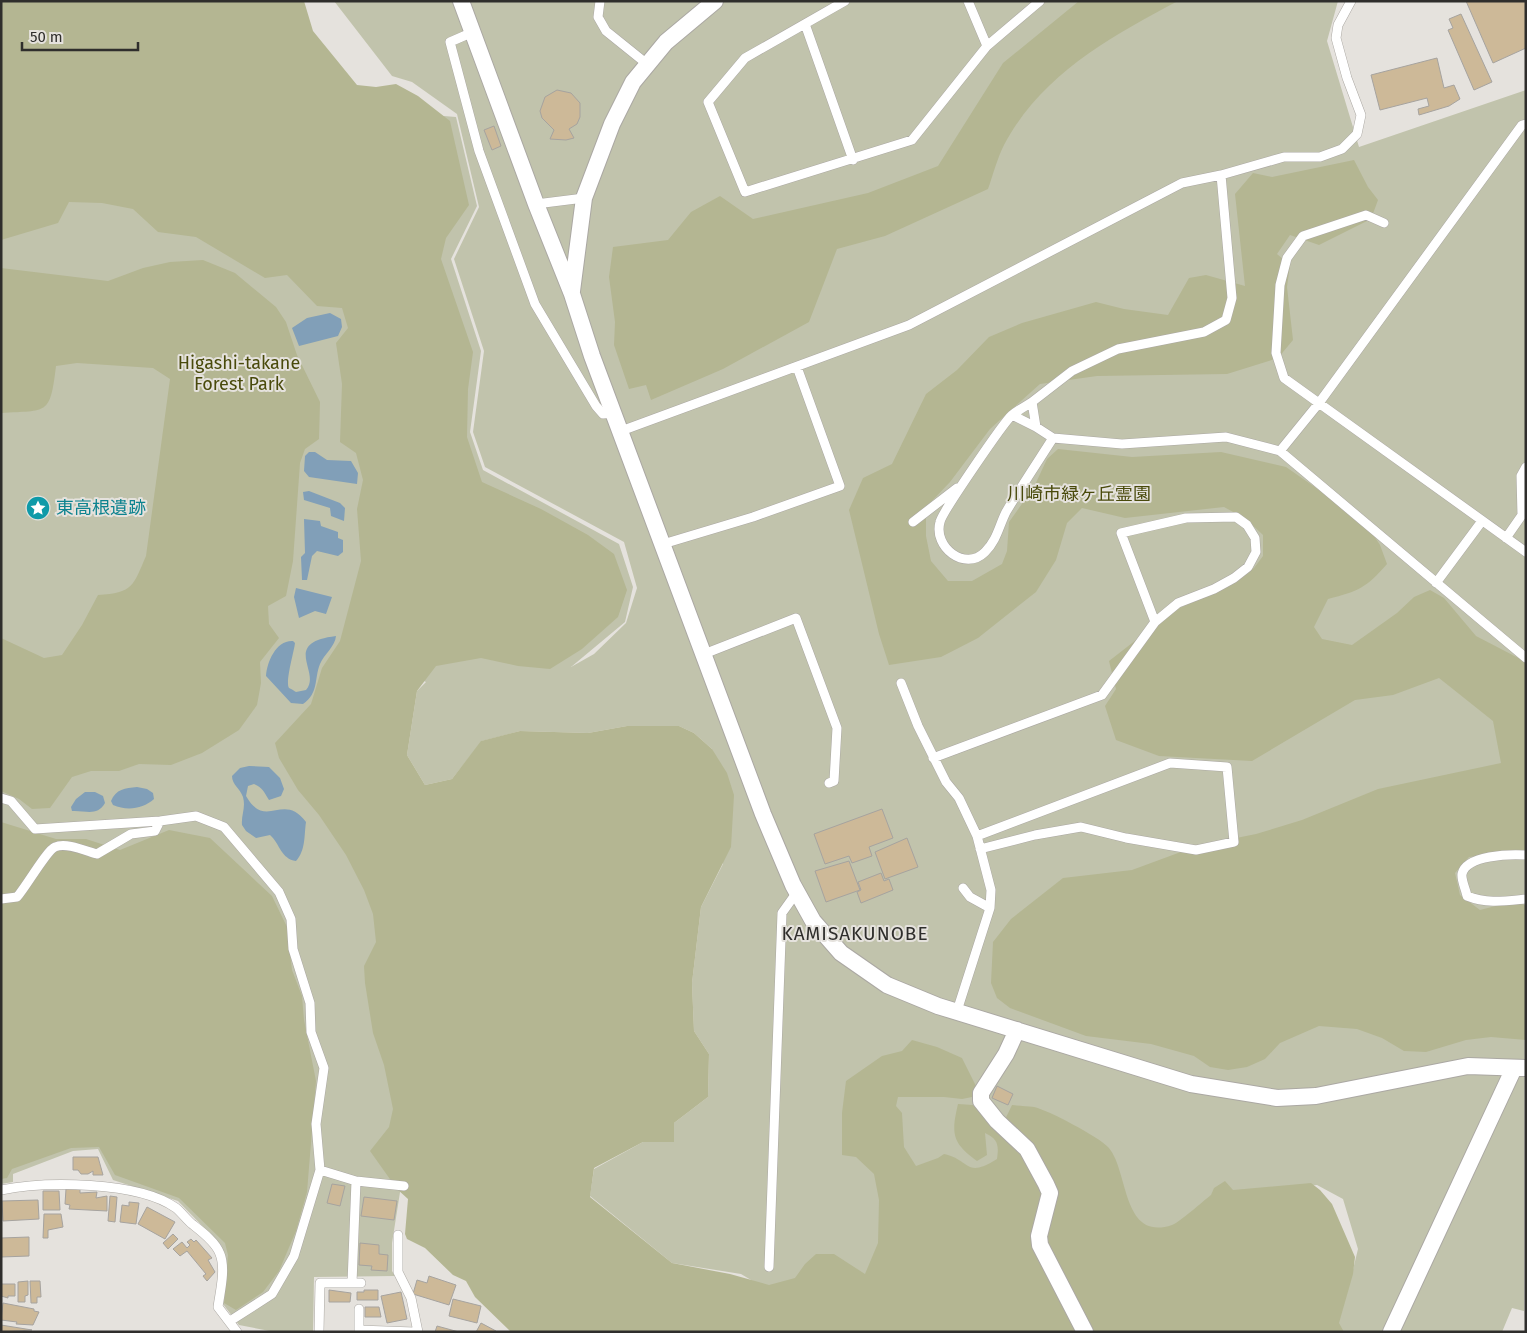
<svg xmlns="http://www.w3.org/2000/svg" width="1527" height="1333" font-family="'Fira Sans','Noto Sans JP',sans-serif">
	<rect width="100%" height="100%" fill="#e5e2dd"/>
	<path fill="#c1c3ac" d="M1 1 345 108 456 117 477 206 451 259 481 351 470 432 483 470 619 544 633 587 625 622 571 667 594 654 626 623 637 588 624 542 485 467 473 432 484 351 454 259 479 207 457 114 412 82 392 76 334 1H1338L1327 41 1359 147 1526 90 1524 1311 1512 1308 1502 1332H1329L1350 1282 1358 1249 1343 1199 1317 1185 1231 1193 1190 1249 877 1285 766 1289 741 1274 672 1263 590 1196 594 1169 643 1142H674V1123L708 1097 709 1054 694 1031 692 983 701 907 723 864 712 749 694 733 679 726H627L588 733 520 731 482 741 452 779 425 785 407 755 417 691 426 682 346 641 386 908 389 1035 401 1186 392 1243V1271L395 1276 314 1277 313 1332H275L239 1325 223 1304 225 1256 221 1245 178 1201 113 1180 98 1149 73 1151 13 1174V1182L1 1184Z"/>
	<path fill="#b4b692" d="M1 1H304L313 31 357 85 376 87 396 84 418 96 450 121 469 205 446 238 441 259 473 352 468 389 467 437 482 482 541 509 588 535 614 554 627 590 618 617 582 649 550 669 518 666 481 658 436 666 417 691 407 755 425 785 452 779 481 741 520 731 588 733 627 726H679L694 733 712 749 727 773 734 795 731 847 701 907 692 983 694 1031 709 1054 708 1097 674 1123V1142H643L594 1168 590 1197 672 1263 730 1274 769 1285 795 1278 805 1264 816 1254H834L865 1274 878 1243 879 1200 874 1174 856 1157 842 1155V1113L846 1081 882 1056 902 1051 912 1040 937 1047 962 1058 978 1090 972 1097 962 1099 944 1097H898L896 1106 902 1113 904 1147 916 1166 938 1158 944 1154C971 1160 965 1179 997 1159 999 1145 998 1139 985 1133L987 1155 977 1161C952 1143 951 1134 958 1104L973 1105 999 1132 1012 1105C1019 1106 1027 1106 1034 1107 1048 1110 1099 1137 1108 1147 1129 1169 1121 1242 1172 1225 1180 1222 1202 1202 1211 1195L1214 1188 1225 1181 1233 1190 1311 1183 1320 1190 1332 1204 1355 1257 1353 1274 1339 1323 1344 1332H511L475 1297 466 1281 453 1275 425 1248 407 1239 405 1234 408 1199 397 1189 370 1151 389 1127 393 1109 384 1065 373 1033 365 983 364 966 376 942 373 914 364 890 346 855 319 815 298 790 279 758 275 743 311 704 322 668 340 641 361 561 357 509 363 480 356 453 340 442 342 384 336 343 348 328 342 308 317 306 287 275 265 278 196 237 158 232 133 209 102 203 69 202 58 223 1 240Z
		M1079 1H1178C1110 37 1041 75 1004 145 997 159 993 175 988 189L885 236 837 249 809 322 723 369 651 400 646 385 629 389 614 345 615 322 609 277 613 247 668 240 691 212 720 196 753 219 868 193 938 166 1003 63Z
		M1354 160 1368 187 1378 200 1371 219 1319 245 1290 235 1277 254 1290 265 1287 287 1293 340 1278 358 1227 374 1097 376 1040 384 990 429 950 482 931 502 926 518V536L931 561 948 581H972L1002 564 1007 551 1009 522 1034 487 1047 459 1058 449 1132 457 1221 452 1286 467 1365 522 1380 545 1387 564C1366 588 1359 591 1328 599L1314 627 1322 639 1352 645 1397 613 1414 597 1430 590 1444 598 1476 636 1526 662V850L1469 857 1455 873 1460 895 1480 910 1511 902 1526 905V1040L1491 1037 1466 1040 1426 1052 1404 1051 1382 1038 1357 1029 1319 1026 1280 1043 1265 1059 1247 1067 1228 1070 1210 1067 1194 1056 1151 1044 1086 1036 1010 1008 997 998 991 983 993 942 1011 919 1063 878 1132 870 1197 846 1256 834 1302 820 1378 789 1501 763 1493 721 1439 678 1393 695 1355 700 1252 761 1159 756 1116 740 1105 706 1116 689 1109 661 1172 612 1235 580 1254 568 1263 556V535L1246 519 1224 507 1125 518 1082 508 1067 523 1056 560 1036 592 978 638 941 657 889 665 879 634 849 510 863 478 892 464 926 394 957 370 989 337 1022 323 1096 302 1124 309 1168 315 1189 278 1206 275 1245 286 1235 194 1253 173 1272 177Z
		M203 260 235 273 276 307 286 322 297 355 320 402 319 439 305 449 300 463 293 561 286 596 268 606 269 624 279 638 260 662 261 683 257 705 239 730 202 753 171 765 139 764 119 771H91L72 777 50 808 32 809 19 799 1 791V638L44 658 62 655 82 625 98 595C133 593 133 586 146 556L170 379 153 368 77 363 56 366C50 416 48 410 1 413V268L108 281 143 268 170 262Z
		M1 822 56 839H86L120 850 169 830 210 838 272 896 287 927 292 970 302 996 304 1020 316 1081 307 1192 296 1231 279 1271 263 1292 236 1310 224 1303 228 1255 225 1243 179 1198 115 1175 99 1147 71 1148 12 1169 7 1178 1 1179Z"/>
	<path fill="#819fb8" d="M330 313 341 319 342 327 338 336 299 346 292 328 307 318Z
		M309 452H315L327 460 351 461 358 473 357 484 309 477 304 471 305 456Z
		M309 491 340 503 345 508 344 521 331 516 330 508 304 500 303 492Z
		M304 519 320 521 321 526 338 532V538L343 540V552L338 556 317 551 312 556 307 580H302L301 557 305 553Z
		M296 588 332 597 326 614 315 611 299 618 294 597Z
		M336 636C335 647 324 654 320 664 314 679 319 693 303 704L291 703 266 676C267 662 276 640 293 641L295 643C294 652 285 682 289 688 290 688 296 692 296 692L306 690C322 672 280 643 336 636Z
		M249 766 269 767 280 778 284 789 281 796 269 800C264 792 263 788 254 784L248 786 246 796C266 831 283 791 306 822 304 835 306 850 296 861 281 859 280 844 270 835L256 838 246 831 242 825C241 815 246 808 243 797 240 788 232 785 232 776L240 768Z
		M137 787 147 789 153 793 154 799C143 809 127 811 113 805L111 801C116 789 125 788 137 787Z
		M85 792H95L103 796 105 803C97 817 85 810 72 811L71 807 76 799Z"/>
	<path fill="#cdb998" stroke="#a6a39f" d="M1466 1H1526V48L1493 63Z
		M1461 14 1492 82 1474 90 1448 30 1453 28 1449 19Z
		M1437 58 1444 88 1454 85 1460 99 1449 106 1419 115 1418 109 1429 106 1427 98 1380 110 1371 75Z
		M557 90 571 93 580 103V117L577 124 569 129 574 138 566 140 550 139 554 130 542 118 540 111 545 97Z
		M494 126 501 146 492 150 484 130Z
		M882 809 893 838 869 847 872 856 852 863 849 856 825 864 814 834Z
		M907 838 918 867 885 879 875 852Z
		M849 861 860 890 826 902 815 871Z
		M881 873 884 881 889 879 893 890 861 903 857 892 861 890 858 882Z
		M997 1086 1013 1094 1008 1105 992 1098Z
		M73 1157H98L103 1175H93V1171L88 1174H81L78 1170H73Z
		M332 1184 345 1186 340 1206 327 1203Z
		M66 1189H80V1193L97 1192 96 1198 107 1196V1211L69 1209 70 1205 65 1204Z
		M43 1191H59L60 1210H43Z
		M110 1196 117 1197 115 1222 108 1221Z
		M364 1197 397 1201 394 1220 361 1216Z
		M38 1200 39 1219 3 1221 2 1201Z
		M129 1202 139 1203 136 1224 120 1222 122 1205 129 1206Z
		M147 1207 175 1222 165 1239 138 1224Z
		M44 1214H61L63 1227 48 1230V1238H43Z
		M173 1234 178 1239 168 1249 163 1243Z
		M29 1237V1256L1 1257V1238Z
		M191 1239 194 1242 196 1240 212 1258 208 1260 215 1272 207 1281 203 1276 206 1274 187 1251 180 1256 173 1249 182 1242 187 1248 190 1245 187 1242Z
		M360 1243 379 1245V1254L388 1255 387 1271 371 1270 372 1266 359 1265Z
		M429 1276 456 1285 449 1305 413 1294 417 1280 427 1283Z
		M28 1281V1295L25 1296V1302H18V1282Z
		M30 1281H40L41 1297H37V1303H31Z
		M1 1284H15V1296H8V1298L1 1296Z
		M329 1290 351 1293 350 1302H329Z
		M364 1290H378V1300H357V1292H364Z
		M401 1292 407 1319 387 1323 381 1296Z
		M453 1299 481 1306 477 1323 449 1316Z
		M3 1303 34 1309V1311L39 1312 33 1325 16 1324 17 1322 1 1320Z
		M365 1307H379L381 1317H365Z
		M481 1323 496 1331 495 1332H476Z
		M1 1325 32 1330 1 1332Z
		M437 1326 459 1332H435Z"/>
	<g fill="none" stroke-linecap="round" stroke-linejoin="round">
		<g stroke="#aba8a3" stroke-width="10">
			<path id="lane" d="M600 1 598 17 606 31 647 64
				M845 1 745 58 708 102 745 192 912 140 987 46 1040 1
				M968 1 987 46
				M805 24 853 160
				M473 32 450 42 479 151 535 304 596 406 603 414 614 413
				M1221 175 1284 157H1320L1342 149 1357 134 1361 115 1347 78 1336 38 1338 25 1351 1
				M536 204 584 198
				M1384 223 1366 215 1303 236 1287 258 1280 285 1276 353 1284 378 1526 552
				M1032 402C1026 406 1018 410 1012 415 1004 422 942 512 940 522 933 547 965 572 985 552 997 540 999 526 1006 512 1021 487 1037 463 1053 438
				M1012 415 1036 427
				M621 431 909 325 1182 183 1221 175 1232 298 1226 320 1204 332 1118 349 1072 371 1032 402 1036 427 1053 438 1122 444 1226 437 1280 451 1319 403 1522 125 1526 124
				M1280 451 1526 658
				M913 522 957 488
				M1506 538 1522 515 1521 476 1526 467
				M663 544 753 517 840 486 797 367
				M1436 583 1482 521
				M704 654 796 618 837 728 834 781 829 783
				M901 683 918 726 946 782 959 798 977 836 991 890 990 908 957 1011
				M933 758 1102 695 1155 622 1178 603 1214 589 1234 578 1248 567 1256 552 1255 538 1247 525 1236 517 1186 518 1121 533 1155 622
				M1 798 11 801 35 829 160 821 196 816 224 827 279 892 291 919 293 949 310 1003 311 1032 324 1068 316 1124 320 1170 294 1256 272 1294 230 1321
				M977 836 1170 763 1227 767 1234 842 1196 850 1126 838 1081 827 1035 835 980 849
				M1526 855C1510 854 1466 855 1462 874 1461 880 1466 890 1467 896 1487 904 1505 901 1526 899
				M963 888 970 897 990 908
				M1 899 17 897C26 887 47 850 55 847 66 842 86 851 97 854L131 834 155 831 160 821
				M320 1170 356 1181 404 1186
				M1 1190C45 1181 138 1181 176 1208 182 1213 186 1219 192 1224 201 1231 216 1242 220 1254 226 1269 220 1292 218 1307L237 1332
				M398 1235V1272L411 1298 418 1332
				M769 1267 782 913 797 892
				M352 1283 356 1181
				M359 1330 414 1332
				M319 1332 320 1283H361
				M359 1332V1309"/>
		</g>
		<g stroke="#aba8a3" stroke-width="18">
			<path id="street" d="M461 1 536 204 572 294 592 356 763 814 793 885 813 921 841 953 887 985 938 1006 1191 1084 1277 1098 1316 1096 1468 1066 1526 1068
				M572 291 584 198 612 124 633 82 666 42 715 1
				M1017 1030 1006 1054 981 1093V1101L997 1121 1027 1149 1046 1184 1050 1193 1039 1236 1040 1245 1085 1332
				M1391 1332 1514 1068"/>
		</g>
		<use href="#lane" stroke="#fff" stroke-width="9"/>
		<use href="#street" stroke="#fff" stroke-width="16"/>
	</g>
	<defs>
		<g id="sight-disc" transform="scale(1.25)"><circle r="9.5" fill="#0f9aa8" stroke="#e5e2dd"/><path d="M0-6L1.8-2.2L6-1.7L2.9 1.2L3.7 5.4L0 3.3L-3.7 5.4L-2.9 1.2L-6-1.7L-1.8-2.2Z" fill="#fff"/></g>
	</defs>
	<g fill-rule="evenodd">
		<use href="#sight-disc" x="38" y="508"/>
	</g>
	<g text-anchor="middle" stroke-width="4" stroke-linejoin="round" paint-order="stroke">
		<g font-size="18" fill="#494a0b" stroke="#e5e2dd">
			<text x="239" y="369">Higashi-takane<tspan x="239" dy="21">Forest Park</tspan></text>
			<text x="1079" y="500">川崎市緑ヶ丘霊園</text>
		</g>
		<g font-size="18" fill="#0d838f" stroke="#e5e2dd" text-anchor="start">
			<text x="56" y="514">東高根遺跡</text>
		</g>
		<g font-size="19" letter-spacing="1" fill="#2f2e2c" stroke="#e5e2dd">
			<text x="855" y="940">KAMISAKUNOBE</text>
		</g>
	</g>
	<rect width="1527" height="1333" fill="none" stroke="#2f2e2c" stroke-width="5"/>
	<path d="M22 42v8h116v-8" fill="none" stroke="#2f2e2c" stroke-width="2.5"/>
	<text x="30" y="42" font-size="15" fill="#2f2e2c" stroke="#e5e2dd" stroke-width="4" paint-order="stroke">50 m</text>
</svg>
